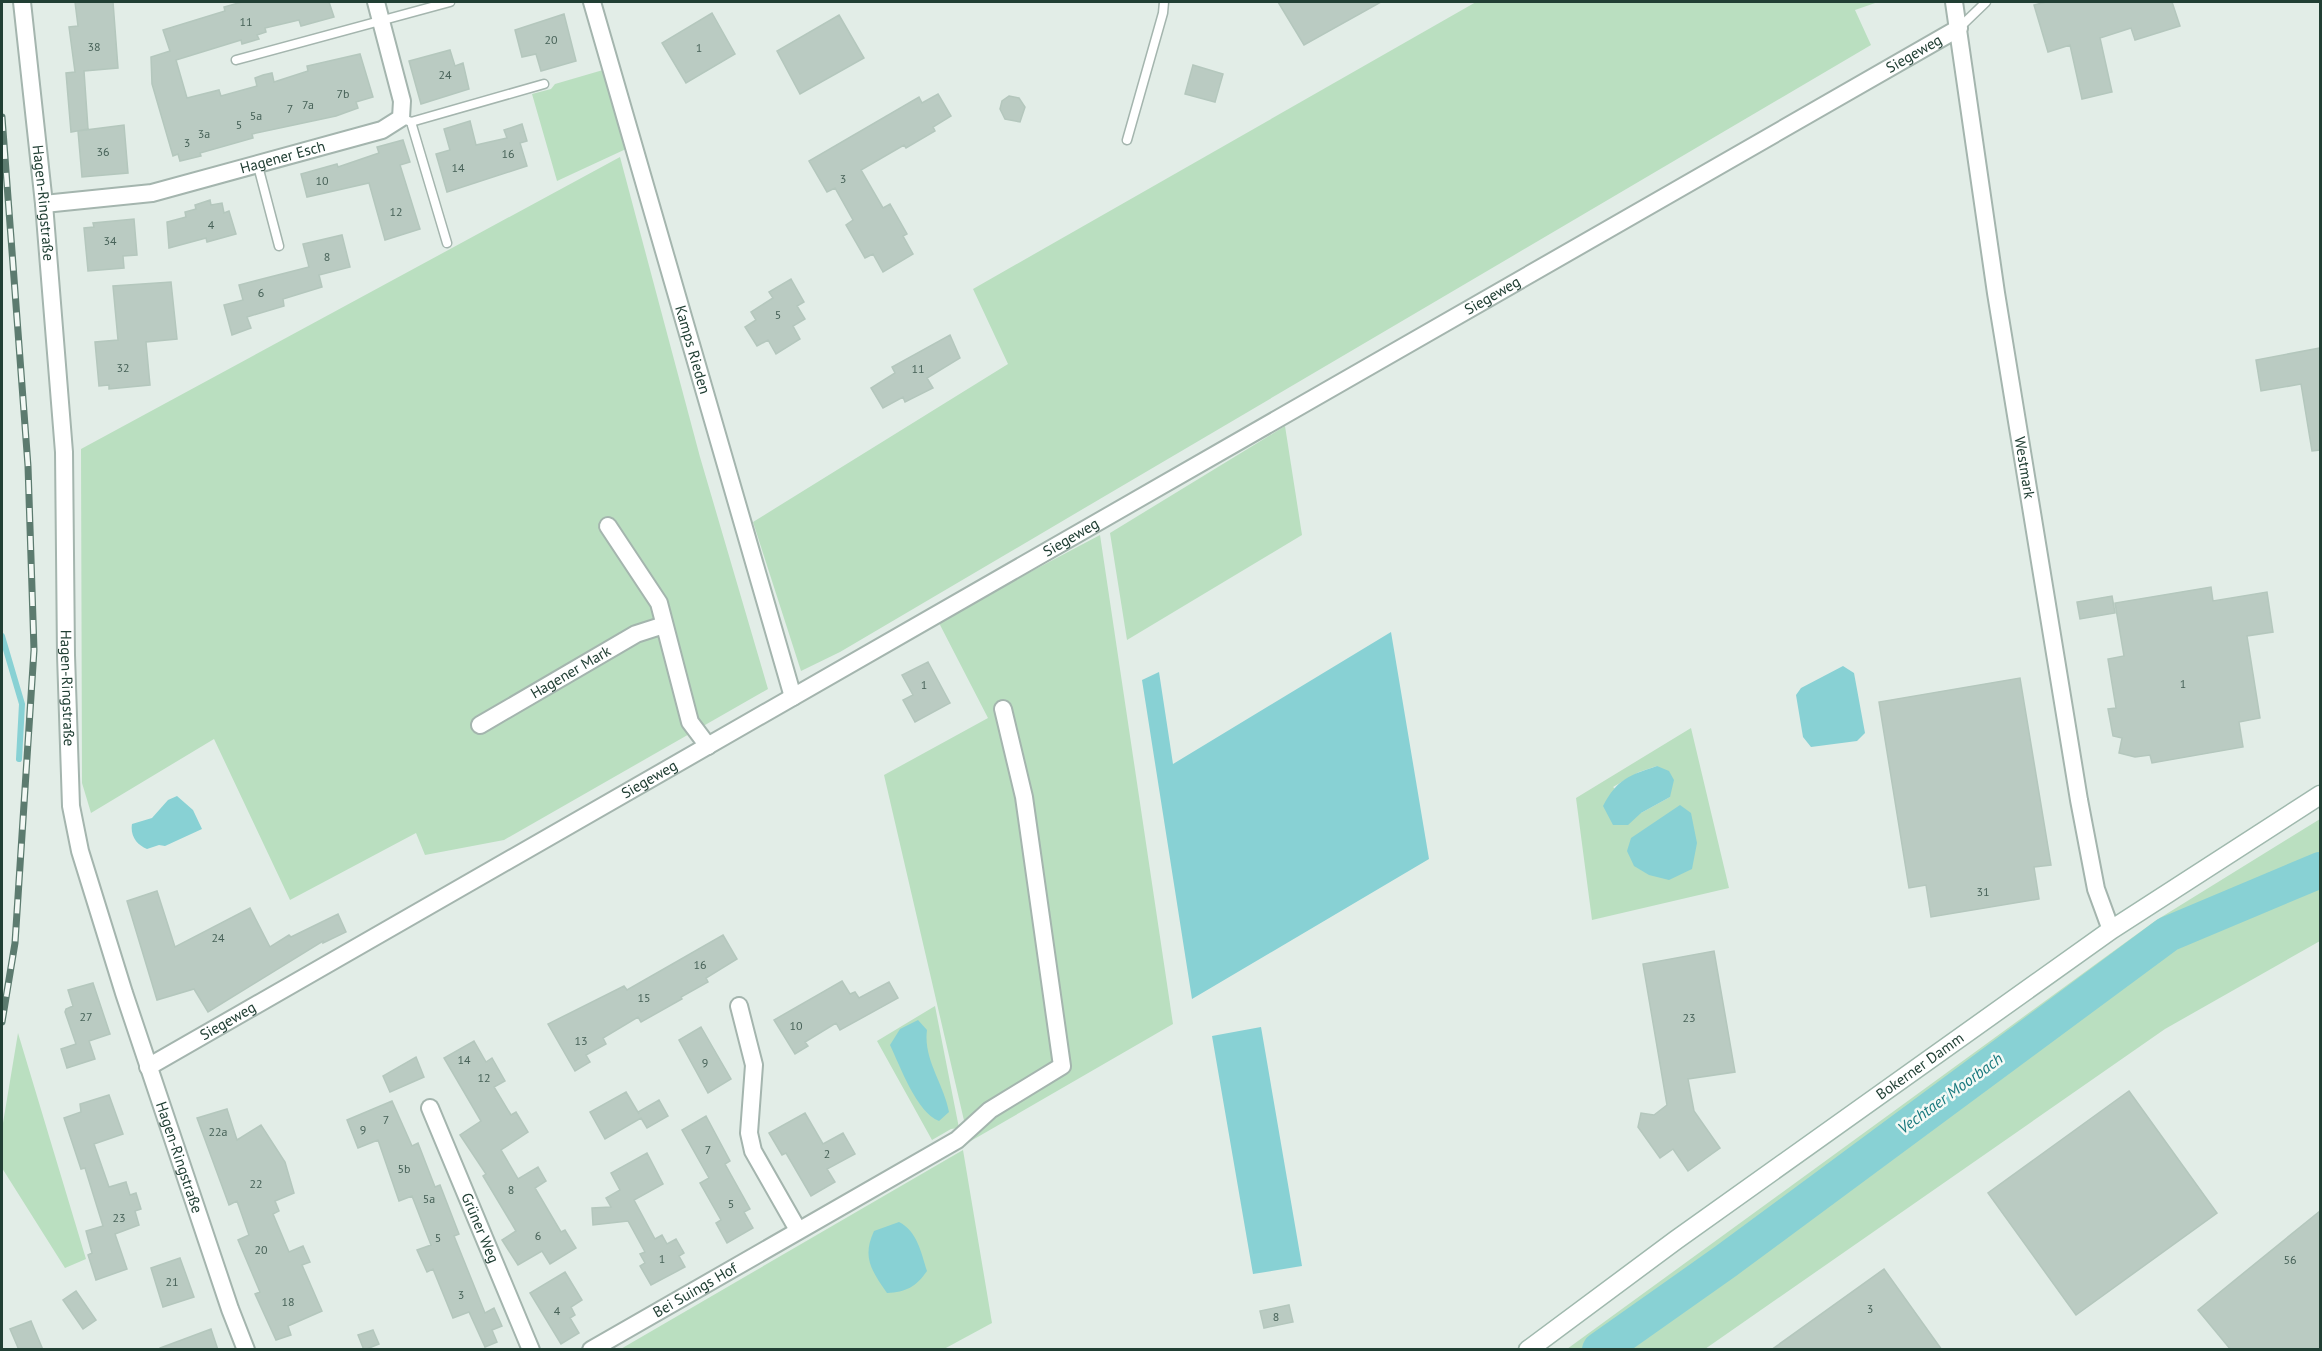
<svg xmlns="http://www.w3.org/2000/svg" width="2322" height="1351" font-family="'PT Sans',sans-serif">
	<rect width="100%" height="100%" fill="#e2ede7"/>
	<path fill="#badfc0" fill-rule="evenodd" d="M1476 2H1878L1855 10 1871 45 840 652 801 671 753 522 1008 364 973 289Z
		M603 70 626 149 557 181 532 94 551 89 555 84Z
		M620 157 700 457 768 689 504 840 425 855 416 833 290 900 214 739 91 813 82 783 81 449Z
		M1285 426 1302 535 1127 640 1110 533Z
		M1100 535 1173 1024 969 1142 884 775 988 718 938 621Z
		M1691 728 1729 888 1592 920 1576 798ZM1657 766 1670 797 1641 813 1613 787 1639 772Z
		M2320 819V941L2165 1029 1705 1349H1567L2155 921Z
		M935 1006 959 1128 951 1129 932 1140 877 1041Z
		M18 1033 86 1259 65 1268 2 1168V1129Z
		M963 1150 992 1323 944 1349 619 1350Z"/>
	<path fill="#88d1d4" d="M1391 632 1429 859 1192 999 1142 680 1159 672 1173 764Z
		M1843 666 1854 673 1865 733 1857 741 1811 747 1803 737 1796 695 1801 688Z
		M1657 766 1669 771 1674 780 1670 797 1641 813 1628 825H1613L1603 806C1617 779 1630 775 1657 766Z
		M177 796 193 810 202 829 165 846 159 845 147 849C137 845 130 836 132 824L152 818 168 800Z
		M1680 805 1691 813 1697 843 1692 869 1669 880 1649 875 1634 866 1627 851 1631 838Z
		M918 1020 927 1030C923 1059 944 1084 949 1112L939 1121C917 1113 900 1066 890 1045L900 1029Z
		M1261 1027 1302 1266 1253 1274 1212 1036Z
		M899 1222C917 1231 921 1252 927 1271 916 1287 906 1292 887 1293 871 1270 862 1257 874 1231Z"/>
	<g fill="none" stroke-linecap="round" stroke-linejoin="round">
		<path stroke="#88d1d4" stroke-width="6" d="M2 636 22 704 19 759"/>
		<path stroke="#88d1d4" stroke-width="36" d="M1600 1350 1726 1261 2168 934 2320 870"/>
	</g>
	<path fill="#bacbc2" stroke="#b4c7bd" stroke-width="1.5" d="M75 2H113L118 68 84 71 88 129 71 132 66 73 75 72 69 27 78 26Z
		M242 2H329L334 17 301 26 299 20 265 28 266 32 257 35 259 39 242 44 241 40 176 60 187 98 219 90 221 96 257 86 255 78 263 75 272 73 274 82 308 71 307 66 360 54 373 97 356 102 358 108 336 116 252 134 253 138 200 153 201 156 180 161 178 154 173 156 152 84 151 57 170 51 163 30 225 11 224 7Z
		M1278 2H1381L1304 45Z
		M2046 2H2172L2180 26 2135 40 2131 28 2100 38 2112 92 2082 99 2070 45 2048 52 2034 5Z
		M712 13 735 54 686 83 662 43Z
		M564 14 576 61 541 71 536 54 522 57 515 30Z
		M839 15 864 58 800 94 777 51Z
		M450 50 455 66 463 63 469 89 421 104 409 61Z
		M1193 65 1223 74 1215 102 1185 94Z
		M938 94 951 116 933 127 935 131 906 148 904 145 861 170 883 208 890 204 907 234 903 236 913 254 883 272 873 254 865 258 846 225 853 220 835 188 827 192 809 161 919 97 922 103Z
		M1009 96 1019 98 1025 107 1020 122 1005 119 1000 109 1002 101Z
		M470 121 476 145 507 138 504 130 522 124 527 141 520 143 527 166 447 192 436 154 450 150 444 129Z
		M124 125 128 173 82 177 78 131Z
		M403 140 410 162 400 165 420 229 385 240 369 183 307 197 301 174 337 164 338 167 379 153 377 147Z
		M210 200 211 205 222 203 224 213 229 211 236 234 207 242 206 238 169 248 167 222 186 217 185 212 196 209 195 205Z
		M134 219 137 255 123 256 124 268 88 271 84 228 94 227 93 223Z
		M342 235 350 267 319 275 322 287 283 299 284 306 247 317 251 328 232 335 224 305 243 300 239 285 309 267 303 244Z
		M791 279 804 302 797 306 805 319 793 326 800 339 776 354 768 340 757 346 745 327 756 320 751 312 773 298 769 292Z
		M171 282 177 339 146 342 150 385 109 389V385L99 386 95 342 118 340 113 286Z
		M950 335 960 358 927 378 933 388 905 402 903 397 883 408 871 388 895 373 892 367Z
		M2320 348V450L2312 451 2301 384 2261 391 2256 360Z
		M2211 587 2213 601 2267 592 2273 632 2247 636 2260 718 2239 722 2243 747 2152 763 2150 755 2135 757 2119 753 2122 738 2113 736 2108 709 2116 708 2108 659 2124 656 2115 603Z
		M2112 596 2115 613 2080 619 2077 602Z
		M928 662 950 703 915 722 903 700 913 695 902 675Z
		M2020 678 2051 865 2034 867 2039 899 1931 917 1926 885 1909 888 1879 702Z
		M157 891 175 947 250 908 270 947 289 935 291 937 338 914 346 932 323 943V941L208 1012 194 989 157 1000 127 901Z
		M723 935 737 959 706 978 708 982 681 997 682 999 641 1022 638 1017 603 1038 606 1044 586 1055 590 1062 575 1071 548 1024 624 986 627 990Z
		M1714 951 1735 1072 1688 1079 1694 1111 1720 1148 1688 1171 1673 1149 1660 1158 1638 1127 1641 1113 1654 1115 1667 1105 1643 964Z
		M842 981 850 994 855 992 859 998 889 982 898 998 840 1030 836 1023 805 1042 808 1046 795 1054 774 1020Z
		M93 983 110 1034 89 1041 95 1059 67 1068 61 1049 76 1044 65 1012 66 1009 73 1006 68 990Z
		M701 1027 731 1079 708 1093 679 1040Z
		M474 1041 486 1062 492 1058 505 1081 494 1087 511 1115 516 1112 528 1132 501 1150 518 1179 538 1167 546 1181 535 1188 561 1232 565 1230 576 1248 550 1264 542 1251 518 1265 502 1240 516 1231 483 1176 486 1174 460 1135 481 1121 444 1058Z
		M416 1057 424 1077 390 1092 383 1076Z
		M2129 1091 2217 1213 2076 1315 1988 1193Z
		M626 1092 639 1114 638 1112 659 1100 668 1116 647 1128 641 1118 605 1139 590 1112Z
		M109 1095 123 1134 94 1144 109 1187 126 1182 130 1195 136 1193 141 1209 135 1211 139 1225 115 1234 127 1269 96 1280 88 1255 92 1253 86 1231 103 1226 85 1168 81 1169 64 1118 81 1112 80 1104Z
		M392 1101 412 1146 418 1143 435 1187 440 1185 459 1234 454 1236 485 1313 494 1308 502 1326 492 1330 497 1342 485 1347 469 1312 453 1318 433 1269 427 1272 417 1250 431 1245 412 1196 399 1201 378 1140 358 1148 347 1120Z
		M227 1109 237 1140 261 1125 285 1162 294 1193 275 1201 279 1211 273 1214 289 1252 303 1246 310 1262 302 1265 322 1311 288 1326 291 1335 276 1340 255 1294 260 1292 238 1240 249 1235 237 1201 229 1205 197 1118Z
		M805 1113 823 1144 843 1133 855 1154 827 1169 835 1182 811 1196 786 1153 782 1155 769 1133Z
		M706 1116 730 1161 725 1164 750 1209 744 1212 753 1228 727 1243 716 1223 721 1220 700 1183 709 1178 682 1130Z
		M647 1153 663 1184 634 1200 655 1239 662 1235 667 1244 676 1239 684 1253 679 1256 685 1267 651 1285 640 1266 645 1263 640 1254 645 1252 628 1221 593 1225 592 1208 611 1207 606 1198 620 1190 611 1173Z
		M2320 1211V1350H2231L2198 1310Z
		M180 1258 194 1297 163 1307 151 1268Z
		M1884 1269 1942 1350H1771Z
		M565 1272 582 1300 571 1307 575 1315 570 1318 579 1333 561 1344 530 1293Z
		M76 1291 96 1320 83 1329 63 1300Z
		M1289 1305 1293 1322 1264 1328 1260 1311Z
		M31 1321 43 1350H19L10 1329Z
		M211 1329 218 1350H160V1348Z
		M373 1330 379 1344 364 1350 358 1335Z"/>
	<g fill="none" stroke-linecap="round" stroke-linejoin="round">
		<g stroke="#a4b5ae" stroke-width="11">
			<path id="lane" d="M1959 28 1986 2
				M236 60 450 2
				M401 118 411 122 544 84
				M411 122 447 243
				M1127 140 1163 13 1164 2
				M258 166 279 246"/>
		</g>
		<g stroke="#a4b5ae" stroke-width="20">
			<g id="street">
				<path id="s1" d="M22 2 44 204 64 452 66 655 71 806 80 851 124 993 230 1309 246 1350"/>
				<path id="s2" d="M592 2 793 697"/>
				<path id="s3" d="M1954 2 1996 293 2079 800 2096 889 2111 930"/>
				<path id="s4" d="M44 204 152 193 382 130 401 118 402 101 376 2"/>
				<path d="M608 526 659 603 690 722 708 746"/>
				<path id="s5" d="M480 725 636 634 664 625"/>
				<path d="M739 1006 754 1065 749 1133 753 1151 798 1230"/>
				<path id="s6" d="M148 1067 1959 28"/>
				<path id="s7" d="M430 1108 531 1350"/>
				<path id="s8" d="M591 1350 957 1140 990 1110 1062 1066 1024 797 1003 709"/>
			</g>
		</g>
		<g stroke="#a0b9ae" stroke-width="21">
			<g id="secondary">
				<path id="s9" d="M1528 1350 1676 1240 2111 930 2320 795"/>
			</g>
		</g>
		<use href="#lane" stroke="#fff" stroke-width="8"/>
		<use href="#street" stroke="#fff" stroke-width="16"/>
		<use href="#secondary" stroke="#fff" stroke-width="18"/>
		<g stroke="#5c7b6f" stroke-width="7">
			<path id="rail" d="M2 117 28 466 34 650 15 943 2 1022"/>
		</g>
		<use href="#rail" stroke="#f3f9f5" stroke-width="4.5" stroke-dasharray="14" stroke-linecap="butt"/>
	</g>
	<g text-anchor="middle" stroke-width="5" stroke-linejoin="round" paint-order="stroke">
		<g font-size="12" fill="#476258">
			<text x="246" y="26">11</text>
			<text x="551" y="44">20</text>
			<text x="94" y="51">38</text>
			<text x="699" y="52">1</text>
			<text x="445" y="79">24</text>
			<text x="343" y="98">7b</text>
			<text x="308" y="109">7a</text>
			<text x="290" y="113">7</text>
			<text x="256" y="120">5a</text>
			<text x="239" y="129">5</text>
			<text x="204" y="138">3a</text>
			<text x="187" y="147">3</text>
			<text x="103" y="156">36</text>
			<text x="508" y="158">16</text>
			<text x="458" y="172">14</text>
			<text x="843" y="183">3</text>
			<text x="322" y="185">10</text>
			<text x="396" y="216">12</text>
			<text x="211" y="229">4</text>
			<text x="110" y="245">34</text>
			<text x="327" y="261">8</text>
			<text x="261" y="297">6</text>
			<text x="778" y="319">5</text>
			<text x="123" y="372">32</text>
			<text x="918" y="373">11</text>
			<text x="2183" y="688">1</text>
			<text x="924" y="689">1</text>
			<text x="1983" y="896">31</text>
			<text x="218" y="942">24</text>
			<text x="700" y="969">16</text>
			<text x="644" y="1002">15</text>
			<text x="86" y="1021">27</text>
			<text x="1689" y="1022">23</text>
			<text x="796" y="1030">10</text>
			<text x="581" y="1045">13</text>
			<text x="464" y="1064">14</text>
			<text x="705" y="1067">9</text>
			<text x="484" y="1082">12</text>
			<text x="386" y="1124">7</text>
			<text x="363" y="1134">9</text>
			<text x="218" y="1136">22a</text>
			<text x="708" y="1154">7</text>
			<text x="827" y="1158">2</text>
			<text x="404" y="1173">5b</text>
			<text x="256" y="1188">22</text>
			<text x="511" y="1194">8</text>
			<text x="429" y="1203">5a</text>
			<text x="731" y="1208">5</text>
			<text x="119" y="1222">23</text>
			<text x="538" y="1240">6</text>
			<text x="438" y="1242">5</text>
			<text x="261" y="1254">20</text>
			<text x="662" y="1263">1</text>
			<text x="2290" y="1264">56</text>
			<text x="172" y="1286">21</text>
			<text x="461" y="1299">3</text>
			<text x="288" y="1306">18</text>
			<text x="1870" y="1313">3</text>
			<text x="557" y="1315">4</text>
			<text x="1276" y="1321">8</text>
		</g>
		<g font-size="15" fill="#213f34" stroke="#f3f9f5">
			<text dy="5" stroke="none"><textPath href="#s6" startOffset="2036">Siegeweg</textPath></text>
			<text dy="5" stroke="none"><textPath href="#s4" startOffset="244">Hagener Esch</textPath></text>
			<text dy="5" stroke="none"><textPath href="#s1" startOffset="202">Hagen-Ringstraße</textPath></text>
			<text dy="5" stroke="none"><textPath href="#s6" startOffset="1550">Siegeweg</textPath></text>
			<text dy="5" stroke="none"><textPath href="#s2" startOffset="362">Kamps Rieden</textPath></text>
			<text dy="5" stroke="none"><textPath href="#s3" startOffset="471">Westmark</textPath></text>
			<text dy="5" stroke="none"><textPath href="#s6" startOffset="1064">Siegeweg</textPath></text>
			<text dy="5" stroke="none"><textPath href="#s5" startOffset="105">Hagener Mark</textPath></text>
			<text dy="5" stroke="none"><textPath href="#s1" startOffset="688">Hagen-Ringstraße</textPath></text>
			<text dy="5" stroke="none"><textPath href="#s6" startOffset="578">Siegeweg</textPath></text>
			<text dy="5" stroke="none"><textPath href="#s6" startOffset="92">Siegeweg</textPath></text>
			<text dy="5" stroke="none"><textPath href="#s9" startOffset="484">Bokerner Damm</textPath></text>
			<text dy="5" stroke="none"><textPath href="#s1" startOffset="1174">Hagen-Ringstraße</textPath></text>
			<text dy="5" stroke="none"><textPath href="#s7" startOffset="130">Grüner Weg</textPath></text>
			<text dy="5" stroke="none"><textPath href="#s8" startOffset="120">Bei Suings Hof</textPath></text>
		</g>
		<g font-size="16" font-style="italic" fill="#18797e" stroke="#f3f9f5">
			<text transform="translate(1950 1093) rotate(-36)" y="6">Vechtaer Moorbach</text>
		</g>
	</g>
	<rect width="2322" height="1351" fill="none" stroke="#213f34" stroke-width="6"/>
</svg>
